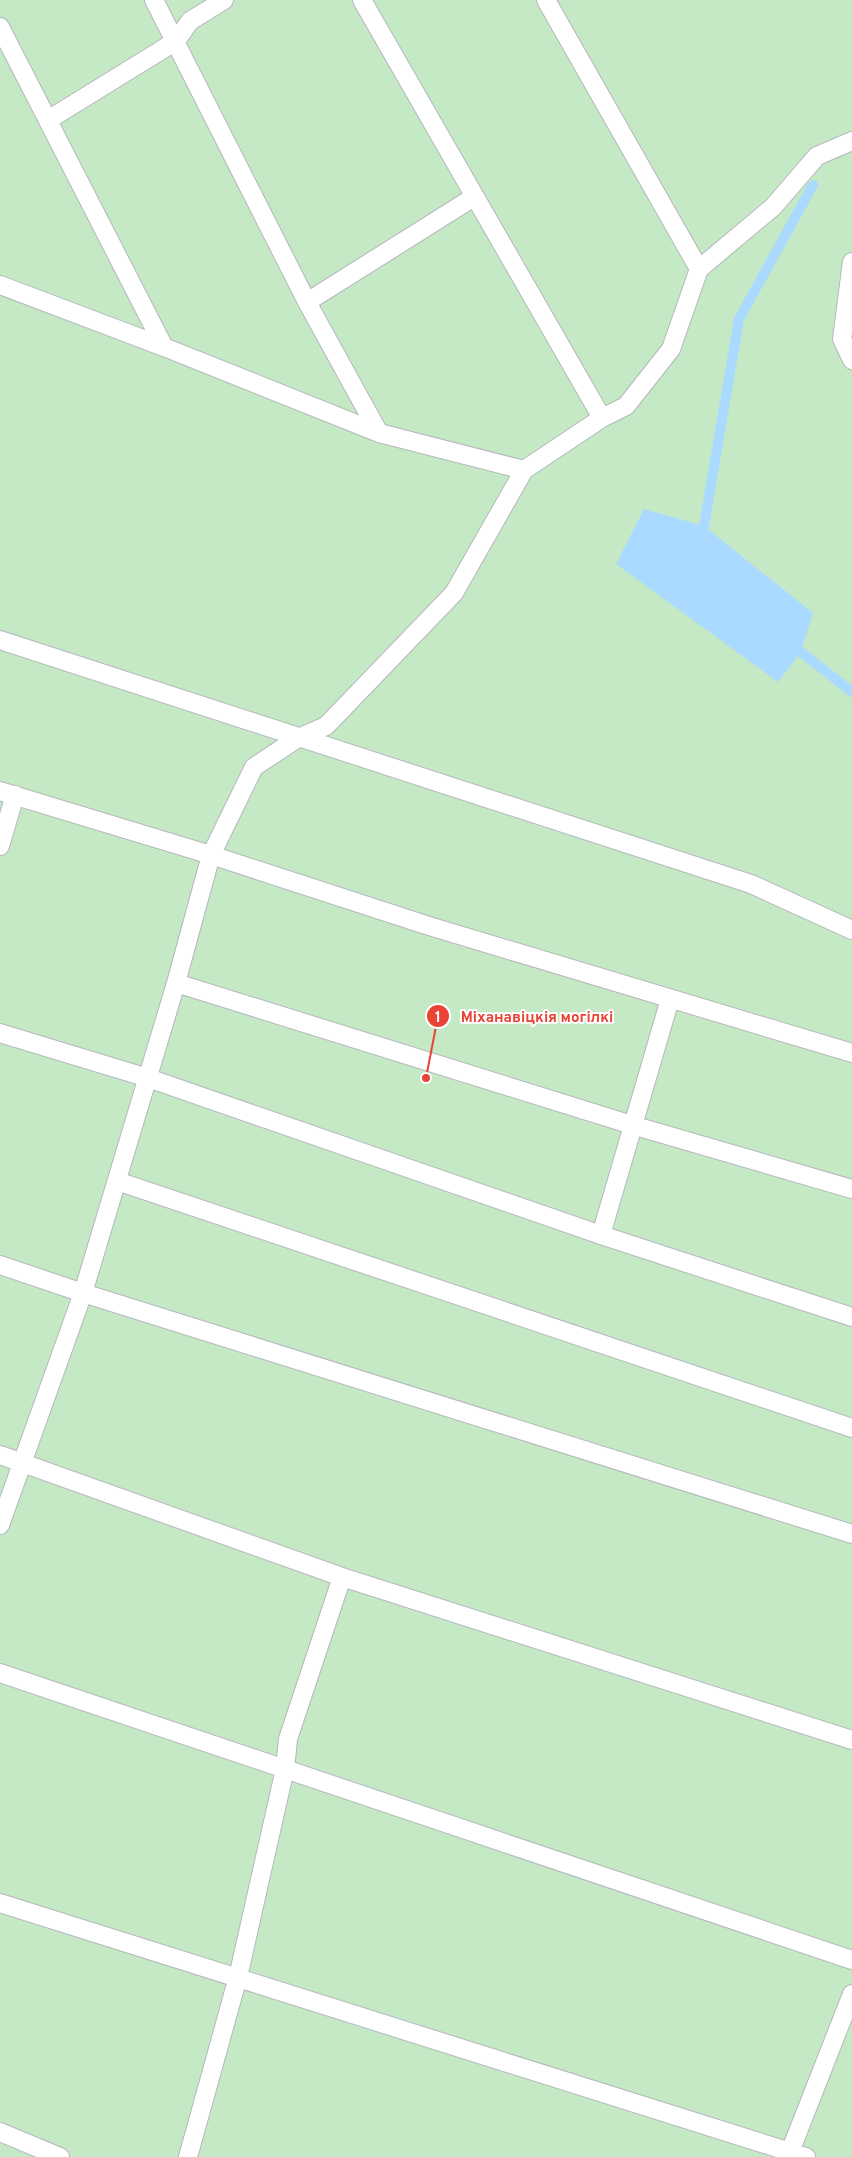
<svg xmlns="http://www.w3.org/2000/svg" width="852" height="2157" font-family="Overpass,sans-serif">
	<rect width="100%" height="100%" fill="#f1efe8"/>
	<path fill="#c5e8c5" d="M0 0H852V2157H0Z"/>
	<path fill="#aadaff" d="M644 509 704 526 813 613 801 652 778 682 616 564Z"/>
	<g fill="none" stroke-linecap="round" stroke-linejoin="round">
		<path stroke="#aadaff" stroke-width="10" d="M704 526 739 319 813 185
			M801 652 852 692"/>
		<g stroke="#b5b8bc" stroke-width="20">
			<path id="lane" d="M154 0 307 302 379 433
				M362 0 602 418
				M546 0 699 269
				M0 27 164 347 379 433 524 470 602 418 626 406 671 349 699 269 773 207 817 156 852 141
				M48 120 176 41 190 21 224 0
				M852 262 842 339 852 360
				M0 285 164 347
				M307 302 474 197
				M0 640 751 884 852 930
				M0 791 211 855 429 926 852 1053
				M0 846 15 795
				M176 983 632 1125 852 1189
				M0 1033 148 1078 601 1235 852 1317
				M117 1181 852 1428
				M601 1235 670 999
				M0 1265 83 1293 852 1534
				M0 1455 342 1577 852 1740
				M0 1525 83 1293 176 983 211 855 254 767 298 738 326 726 454 593 524 470
				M0 1673 852 1960
				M0 1903 806 2157
				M0 2132 60 2157
				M188 2157 238 1977 285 1769 288 1739 342 1577
				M788 2157 852 1994"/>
		</g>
		<use href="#lane" stroke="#fff" stroke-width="18"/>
	</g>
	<path fill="none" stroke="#ea4335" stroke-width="2" d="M426 1078L438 1016"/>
	<g fill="#ea4335" stroke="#fff" stroke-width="2">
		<circle cx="426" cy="1078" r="5"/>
		<circle cx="438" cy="1016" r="12"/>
	</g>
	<g font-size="15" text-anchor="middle" font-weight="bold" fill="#fff">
		<text x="438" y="1022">1</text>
	</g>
	<g font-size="15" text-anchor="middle" font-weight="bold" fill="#ea4335" stroke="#fff" stroke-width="4" stroke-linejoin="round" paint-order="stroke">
		<text x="537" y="1022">Міханавіцкія могілкі</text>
	</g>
</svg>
